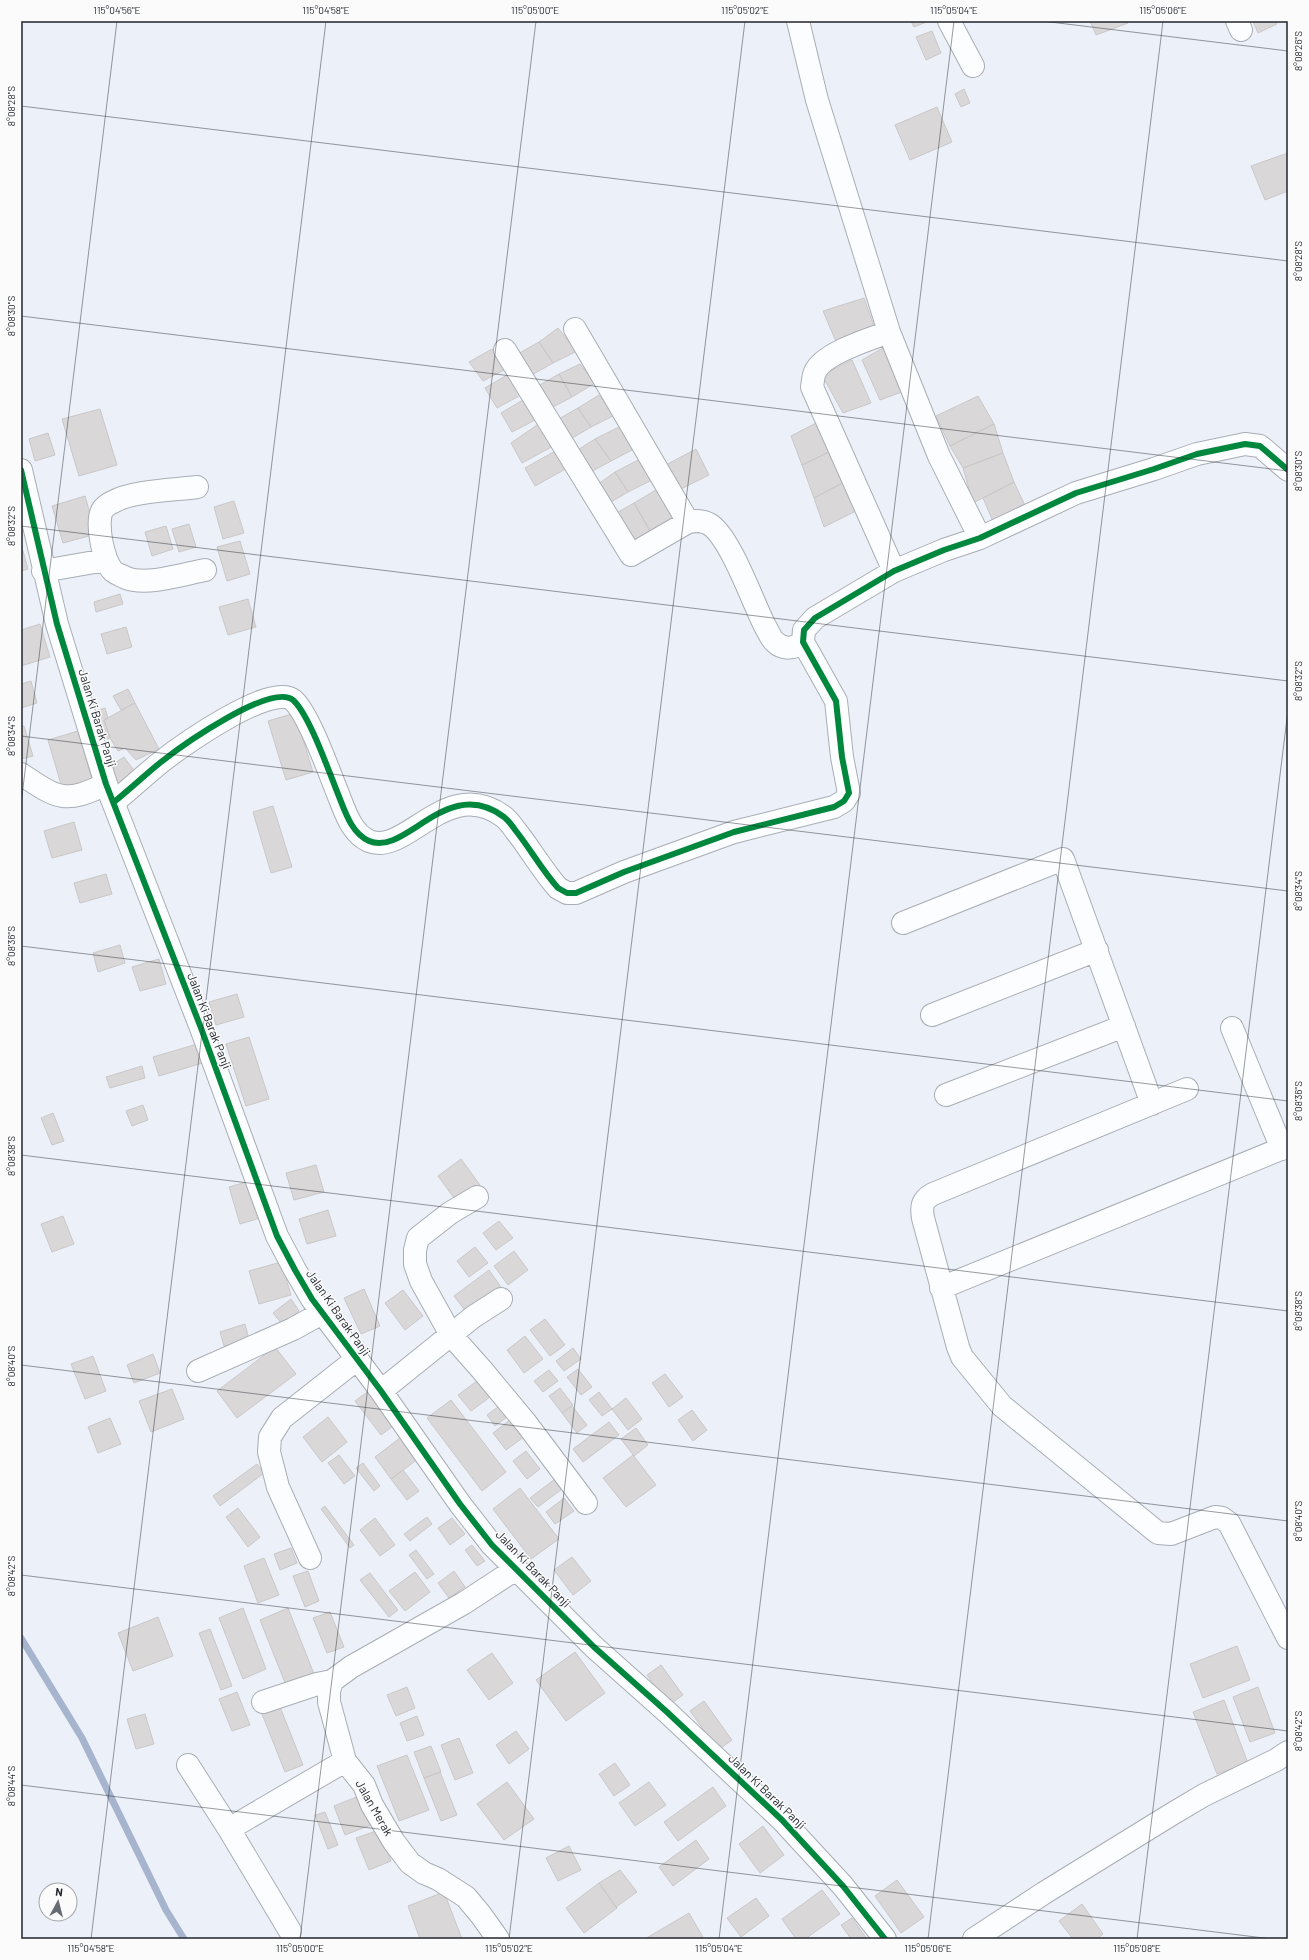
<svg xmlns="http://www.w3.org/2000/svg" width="1309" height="1960" font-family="Barlow,sans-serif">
	<rect width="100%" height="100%" fill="#ecf0f8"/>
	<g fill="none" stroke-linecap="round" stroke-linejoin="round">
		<path stroke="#a7b4ce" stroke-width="7" d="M21 1638 82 1738 166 1910 184 1939"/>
	</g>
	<path fill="#dad7d8" stroke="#cac7c8" d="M911 21H929L914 27Z
		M1090 21H1126L1128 23 1096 35Z
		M1253 21H1275L1277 24 1258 33Z
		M932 31 941 53 926 60 916 37Z
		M964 89 970 103 961 107 955 94Z
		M937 107 952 142 910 160 895 125Z
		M1288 153V191L1265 200 1251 166Z
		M864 298 875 329 837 344 823 311Z
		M558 328 577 351 553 363 539 342Z
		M539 342 553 363 530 376 516 355Z
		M888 345 907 390 880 400 862 360Z
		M492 349 506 369 483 381 469 362Z
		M852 360 871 403 843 413 822 375Z
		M580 364 595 383 572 397 559 374Z
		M559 374 572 397 551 408 538 386Z
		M507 375 521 395 497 408 485 388Z
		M599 395 615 415 591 427 578 408Z
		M978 396 994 424 950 446 936 416Z
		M523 400 537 419 512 432 501 413Z
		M578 408 591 427 569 440 557 420Z
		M100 409 117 465 79 476 62 419Z
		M818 422 833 450 802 465 791 436Z
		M540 423 557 444 522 463 511 443Z
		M994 424 1003 453 963 468 950 446Z
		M619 427 634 449 611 461 595 439Z
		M48 433 55 455 35 461 29 439Z
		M595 439 611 461 589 473 576 451Z
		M696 449 709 475 677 491 664 466Z
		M557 450 571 466 535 486 525 468Z
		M833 450 848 480 814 498 802 465Z
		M1003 453 1014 482 973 503 963 468Z
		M640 459 652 480 628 492 615 472Z
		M615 472 628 492 606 505 594 487Z
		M848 480 860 509 824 527 814 498Z
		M1014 482 1028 512 995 526 983 498Z
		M656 490 675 520 653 536 634 503Z
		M85 496 96 534 63 543 52 506Z
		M234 501 244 533 223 539 214 507Z
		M634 503 653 536 631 547 611 516Z
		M189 524 196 547 179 552 172 529Z
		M166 526 173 549 152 556 145 532Z
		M240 541 250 574 227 581 217 547Z
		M21 544 28 569 21 571Z
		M120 594 123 604 96 612 94 602Z
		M248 599 256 627 228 635 219 607Z
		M40 624 50 657 21 666V630Z
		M126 627 132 647 107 654 101 634Z
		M31 681 37 703 21 708V684Z
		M128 689 135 703 121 710 113 696Z
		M135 703 159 749 136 760 125 748 118 751 110 738 104 720Z
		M105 708 108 718 104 720 110 738 99 742 89 713Z
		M295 713 313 772 286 780 268 721Z
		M24 726 33 756 21 759V727Z
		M78 731 92 780 62 788 48 740Z
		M124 757 138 776 116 791 107 768Z
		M273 806 292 867 271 873 253 812Z
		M74 822 82 850 52 858 44 831Z
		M106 874 112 894 80 903 74 883Z
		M120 945 125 963 98 972 93 953Z
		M159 959 166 984 140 991 132 967Z
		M237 994 244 1017 216 1025 209 1002Z
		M249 1037 269 1099 246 1106 226 1044Z
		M201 1043 206 1062 159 1076 153 1057Z
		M142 1066 145 1078 110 1088 106 1077Z
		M143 1105 148 1120 132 1126 126 1111Z
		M53 1113 64 1141 52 1145 41 1118Z
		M461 1159 480 1185 457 1202 438 1176Z
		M316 1165 324 1192 294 1200 286 1173Z
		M250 1181 260 1218 240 1224 229 1187Z
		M328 1210 336 1236 307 1244 299 1219Z
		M63 1216 74 1244 52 1252 41 1224Z
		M499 1221 513 1238 496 1250 483 1233Z
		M475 1247 488 1263 469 1277 457 1261Z
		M514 1251 528 1270 508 1285 494 1266Z
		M281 1262 291 1295 259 1304 249 1271Z
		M489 1270 501 1287 467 1313 454 1296Z
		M364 1289 380 1326 361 1334 344 1298Z
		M403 1290 423 1316 405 1330 385 1303Z
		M291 1299 299 1311 282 1324 273 1313Z
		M545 1319 565 1345 550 1356 530 1330Z
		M245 1324 249 1340 224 1346 220 1332Z
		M525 1336 543 1359 524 1373 507 1350Z
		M275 1347 296 1374 237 1418 217 1391Z
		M573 1348 581 1359 564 1371 556 1361Z
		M153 1354 160 1373 134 1383 127 1365Z
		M93 1356 106 1391 85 1399 71 1364Z
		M578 1369 592 1387 581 1395 567 1377Z
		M549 1370 558 1381 543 1392 534 1381Z
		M665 1374 683 1397 669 1407 652 1383Z
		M481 1378 494 1394 471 1411 458 1395Z
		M560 1388 573 1405 562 1413 549 1396Z
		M172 1389 184 1419 151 1432 139 1401Z
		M370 1390 397 1423 381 1435 355 1401Z
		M599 1392 612 1409 602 1416 589 1400Z
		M626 1398 642 1419 628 1430 612 1409Z
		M451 1400 506 1472 482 1491 427 1418Z
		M502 1404 511 1414 495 1426 487 1415Z
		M572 1406 587 1425 577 1433 562 1413Z
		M692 1410 707 1430 693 1441 678 1420Z
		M515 1416 528 1434 506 1450 493 1433Z
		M328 1417 347 1442 322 1462 303 1437Z
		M110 1418 121 1444 98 1453 88 1427Z
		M609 1422 619 1435 583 1462 573 1449Z
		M636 1428 648 1445 634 1456 621 1439Z
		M405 1434 422 1456 391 1479 375 1457Z
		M526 1451 540 1469 527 1479 513 1461Z
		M339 1455 355 1476 344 1484 328 1463Z
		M633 1455 656 1485 626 1507 603 1478Z
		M363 1463 380 1486 374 1491 356 1468Z
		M257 1464 264 1473 220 1506 213 1496Z
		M403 1470 419 1491 407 1500 391 1479Z
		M555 1479 562 1489 538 1507 530 1498Z
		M520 1488 559 1539 531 1559 493 1509Z
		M564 1498 574 1511 555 1524 546 1512Z
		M325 1506 354 1545 350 1548 321 1509Z
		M238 1508 260 1537 248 1547 226 1517Z
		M427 1517 432 1524 410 1541 404 1534Z
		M375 1518 395 1545 380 1556 360 1530Z
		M452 1518 465 1534 450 1545 438 1528Z
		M472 1545 485 1561 477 1566 465 1550Z
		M291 1548 297 1563 280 1570 274 1554Z
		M416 1550 434 1574 427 1579 409 1555Z
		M572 1557 591 1581 573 1595 554 1570Z
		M264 1558 279 1595 258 1603 244 1566Z
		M308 1571 319 1601 305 1607 293 1576Z
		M454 1571 465 1587 449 1598 438 1583Z
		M415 1572 430 1592 405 1611 389 1591Z
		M370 1573 398 1610 389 1617 360 1580Z
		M243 1608 266 1669 243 1679 219 1618Z
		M288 1608 314 1674 286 1685 260 1620Z
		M330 1612 344 1647 327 1653 313 1618Z
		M158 1617 173 1656 133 1671 118 1633Z
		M210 1629 232 1686 221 1690 199 1633Z
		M1237 1646 1250 1680 1203 1698 1190 1664Z
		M575 1652 605 1693 566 1721 536 1680Z
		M492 1653 513 1683 489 1700 467 1670Z
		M661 1665 683 1695 669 1705 647 1675Z
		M407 1687 415 1708 396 1716 387 1695Z
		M1258 1687 1275 1733 1250 1742 1233 1697Z
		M237 1692 250 1725 232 1731 219 1699Z
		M1224 1700 1248 1763 1217 1774 1193 1712Z
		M704 1701 732 1740 718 1750 690 1711Z
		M280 1707 303 1765 285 1772 262 1714Z
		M145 1714 154 1744 136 1749 127 1719Z
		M417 1716 424 1735 407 1741 400 1723Z
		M516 1731 529 1749 509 1764 496 1745Z
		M459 1738 473 1773 455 1780 441 1745Z
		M431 1746 441 1772 424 1778 414 1752Z
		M407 1755 429 1810 399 1821 377 1766Z
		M615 1763 630 1785 614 1796 599 1774Z
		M440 1772 457 1815 441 1821 424 1778Z
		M507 1782 534 1819 504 1840 477 1804Z
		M649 1782 666 1805 635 1826 619 1803Z
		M713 1787 726 1806 678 1841 664 1822Z
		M364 1794 376 1823 345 1835 334 1806Z
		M325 1812 338 1845 328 1849 315 1815Z
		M763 1826 784 1855 760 1873 739 1844Z
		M379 1830 391 1861 369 1870 356 1838Z
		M696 1840 709 1859 673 1886 659 1867Z
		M569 1846 581 1870 558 1881 546 1858Z
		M620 1870 637 1892 616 1907 599 1883Z
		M897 1880 924 1917 901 1933 875 1896Z
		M599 1883 617 1908 584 1933 566 1908Z
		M822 1890 840 1914 805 1939H796L782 1919Z
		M444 1892 462 1939H420L408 1906Z
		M756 1898 769 1916 741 1937 727 1918Z
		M1082 1904 1103 1934 1097 1939H1073L1059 1921Z
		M689 1913 704 1939H645Z
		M852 1918 867 1939H851L841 1925Z"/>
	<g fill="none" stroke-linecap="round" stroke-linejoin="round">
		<g stroke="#a9adb5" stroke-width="24">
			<path id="minor" d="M798 21 817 100 889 332 939 456 980 538
				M949 21 973 66
				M1237 21 1241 30
				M575 329 688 522
				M889 332C870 339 823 353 815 372 813 376 813 382 812 387L894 571
				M505 350 631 555 688 522C696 521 702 520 709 524 730 536 753 603 765 626 768 631 771 639 775 642 783 650 794 649 803 642
				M21 470 57 624 106 784 201 1028 277 1236 295 1270 312 1299 381 1391 460 1504 492 1545 594 1647 667 1712 782 1820 843 1886 885 1939
				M197 487C175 490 131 491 113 502 110 503 105 507 103 509 95 521 103 561 113 571 116 574 123 576 126 578 147 586 184 574 205 570
				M43 571 106 560
				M21 774C58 799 65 804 106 784
				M114 802C130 789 145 775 161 762 180 747 271 682 293 700 309 714 329 772 338 794 345 811 351 833 369 841 406 857 447 774 504 817 509 821 513 827 516 831 531 850 542 870 558 888L567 893H576L624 872 734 832 834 807 844 801 849 793 842 757 836 701 803 642 804 630 815 618 894 571 944 550 980 538 1076 493 1154 469 1197 454 1245 444 1260 446 1288 470
				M903 923 1063 859 1152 1104
				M932 1015 1097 950
				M1232 1028 1282 1149
				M1187 1089 933 1194C922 1200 921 1206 923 1218L958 1347 962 1357 1002 1406 1158 1533 1171 1534 1215 1517 1222 1518 1229 1523 1288 1638
				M946 1095 1124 1026
				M477 1197 450 1213 418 1238 415 1250V1264L421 1281 451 1335 482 1370 526 1423 586 1503
				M941 1288 1288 1146
				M198 1371 293 1329 322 1313
				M381 1391 473 1317 501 1299
				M310 1558 278 1487 269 1452 270 1437 282 1418 357 1359
				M263 1702 317 1684 332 1681
				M188 1765 229 1829 290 1931
				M229 1829 345 1761
				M498 1939 481 1915 466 1897 438 1879 424 1873 410 1863 394 1842 372 1805 364 1785 345 1761 329 1702V1691L332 1681 351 1667 464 1603 516 1569
				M974 1939 1044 1893 1172 1814 1204 1795 1276 1760 1288 1752"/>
		</g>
		<use href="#minor" stroke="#fcfdfe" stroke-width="22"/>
		<g stroke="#fbfbfb" stroke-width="8">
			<path id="cycleway" d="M21 470 57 624 106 784 201 1028 277 1236 295 1270 312 1299 381 1391 460 1504 492 1545 594 1647 667 1712 782 1820 843 1886 885 1939
				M114 802C130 789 145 775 161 762 180 747 271 682 293 700 309 714 329 772 338 794 345 811 351 833 369 841 406 857 447 774 504 817 509 821 513 827 516 831 531 850 542 870 558 888L567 893H576L624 872 734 832 834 807 844 801 849 793 842 757 836 701 803 642 804 630 815 618 894 571 944 550 980 538 1076 493 1154 469 1197 454 1245 444 1260 446 1288 470"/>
		</g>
		<use href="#cycleway" stroke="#00873e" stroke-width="6"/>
	</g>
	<path fill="none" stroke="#20252d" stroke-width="1" stroke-opacity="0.45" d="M1042 21 1288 51M21 106 1288 261M21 316 1288 471M21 526 1288 681M21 736 1288 891M21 804 117 21M21 946 1288 1101M21 1155 1288 1311M21 1365 1288 1521M21 1575 1288 1731M21 1785 1272 1939M91 1939 326 21M300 1939 536 21M509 1939 745 21M719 1939 954 21M928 1939 1163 21M1137 1939 1288 710"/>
	<g text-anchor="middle" stroke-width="3" stroke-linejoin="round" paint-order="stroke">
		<g font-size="12" fill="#20252d" stroke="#fbfbfb">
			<text transform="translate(97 718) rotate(73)" y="4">Jalan Ki Barak Panji</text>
			<text transform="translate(209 1021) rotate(69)" y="4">Jalan Ki Barak Panji</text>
			<text transform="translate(338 1313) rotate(55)" y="4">Jalan Ki Barak Panji</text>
			<text transform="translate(533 1569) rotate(46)" y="4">Jalan Ki Barak Panji</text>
			<text transform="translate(767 1792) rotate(44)" y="4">Jalan Ki Barak Panji</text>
			<text transform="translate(374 1808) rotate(60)" y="4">Jalan Merak</text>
		</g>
	</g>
	<rect width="1309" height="1960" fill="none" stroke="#fbfbfb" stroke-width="44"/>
	<g transform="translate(58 1902) rotate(7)"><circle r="19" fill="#fbfbfb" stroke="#a3a5a9"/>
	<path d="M0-3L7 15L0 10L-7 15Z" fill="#676c74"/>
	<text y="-6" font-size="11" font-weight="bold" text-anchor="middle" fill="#20252d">N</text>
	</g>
	<rect x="22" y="22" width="1265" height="1916" fill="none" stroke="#20252d" stroke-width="1.5"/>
	<g font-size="10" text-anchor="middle" fill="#20252d">
		<text x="117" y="14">115°04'56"E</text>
		<text x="326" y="14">115°04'58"E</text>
		<text x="535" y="14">115°05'00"E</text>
		<text x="745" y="14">115°05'02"E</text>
		<text x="954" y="14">115°05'04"E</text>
		<text x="1163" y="14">115°05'06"E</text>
		<text transform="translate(1298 51) rotate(-90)" y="4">8°08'26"S</text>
		<text transform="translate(11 106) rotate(-90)" y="4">8°08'28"S</text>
		<text transform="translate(1298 261) rotate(-90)" y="4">8°08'28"S</text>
		<text transform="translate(11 316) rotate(-90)" y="4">8°08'30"S</text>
		<text transform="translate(1298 471) rotate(-90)" y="4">8°08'30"S</text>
		<text transform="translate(11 526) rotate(-90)" y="4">8°08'32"S</text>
		<text transform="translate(1298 681) rotate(-90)" y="4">8°08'32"S</text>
		<text transform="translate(11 736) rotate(-90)" y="4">8°08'34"S</text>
		<text transform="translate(1298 891) rotate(-90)" y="4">8°08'34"S</text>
		<text transform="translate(11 946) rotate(-90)" y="4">8°08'36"S</text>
		<text transform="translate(1298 1101) rotate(-90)" y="4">8°08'36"S</text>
		<text transform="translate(11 1156) rotate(-90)" y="4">8°08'38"S</text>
		<text transform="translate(1298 1311) rotate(-90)" y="4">8°08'38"S</text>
		<text transform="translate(11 1366) rotate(-90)" y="4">8°08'40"S</text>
		<text transform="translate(1298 1521) rotate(-90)" y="4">8°08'40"S</text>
		<text transform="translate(11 1576) rotate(-90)" y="4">8°08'42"S</text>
		<text transform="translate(1298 1731) rotate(-90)" y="4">8°08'42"S</text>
		<text transform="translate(11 1786) rotate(-90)" y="4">8°08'44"S</text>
		<text x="91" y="1952">115°04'58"E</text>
		<text x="300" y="1952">115°05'00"E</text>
		<text x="509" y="1952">115°05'02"E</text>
		<text x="719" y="1952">115°05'04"E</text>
		<text x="928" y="1952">115°05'06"E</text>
		<text x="1137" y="1952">115°05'08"E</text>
	</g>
</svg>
